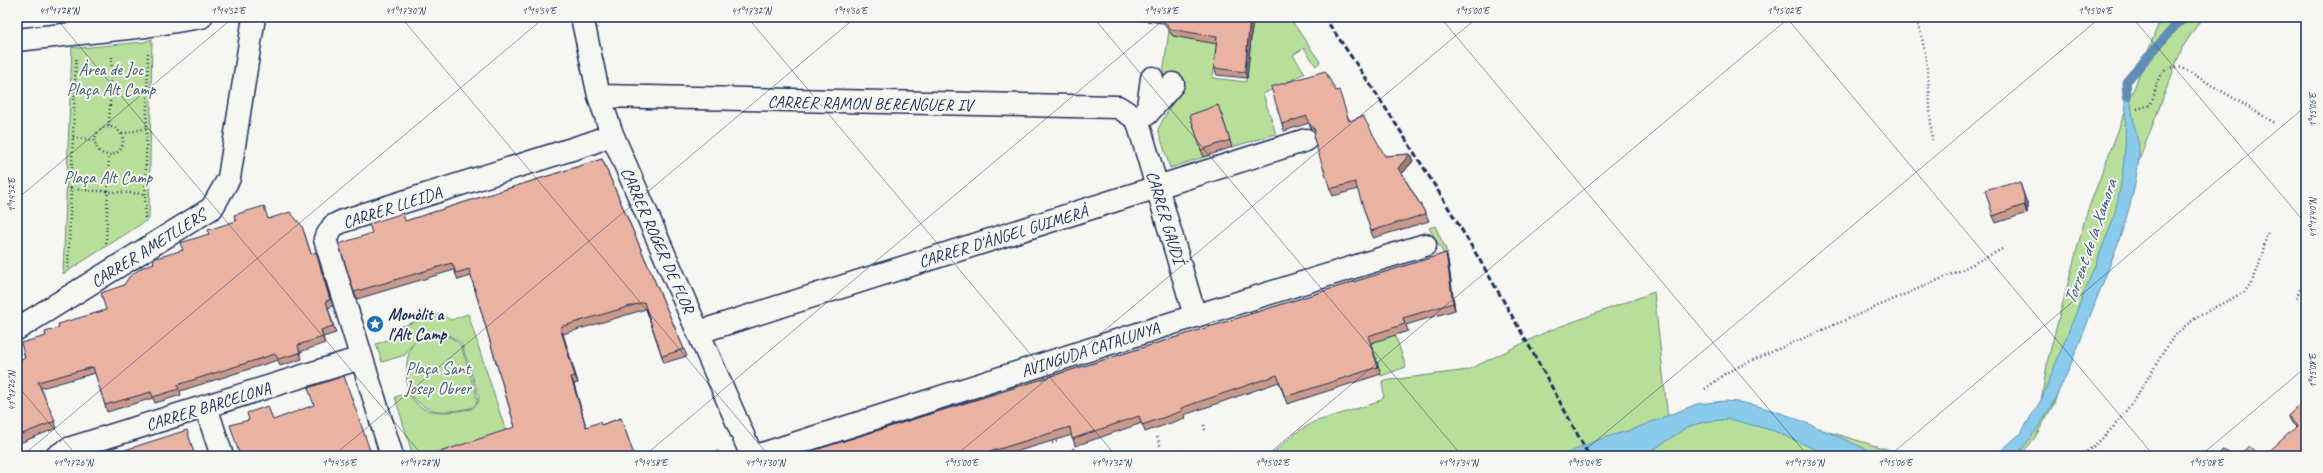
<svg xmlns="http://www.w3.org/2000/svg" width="2323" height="473" font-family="Caveat,sans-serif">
	<rect width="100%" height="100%" fill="#f6f6f2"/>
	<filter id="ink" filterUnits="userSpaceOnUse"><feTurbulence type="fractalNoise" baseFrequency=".025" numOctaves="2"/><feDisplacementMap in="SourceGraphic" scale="8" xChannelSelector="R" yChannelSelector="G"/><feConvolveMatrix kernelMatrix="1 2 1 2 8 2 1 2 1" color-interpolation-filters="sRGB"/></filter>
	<g filter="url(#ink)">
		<path fill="#b7df9a" stroke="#69877c" d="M1253 17H1289L1320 62 1316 66 1304 48 1293 55 1305 73 1263 94 1276 134 1232 147 1221 112 1192 122 1204 157 1170 168 1158 129 1181 87 1162 80 1169 31 1173 36 1218 29 1213 78 1246 82Z
			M2161 17H2207L2200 21 2182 48 2080 315 2054 404 2034 439 2020 456H2001L2039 413 2048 359 2086 215Z
			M152 39 149 219 63 274 72 47 80 48 144 42Z
			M1435 226 1448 254H1444L1429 228Z
			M1654 292 1669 428 1706 415 1775 416 1910 456H1269L1297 432 1314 422 1375 403 1384 397 1382 381 1468 370 1548 331Z
			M439 314 451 320 468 314 506 432 426 456H413L395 397 407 393 420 407 429 411 449 412 472 409 478 403 479 397 462 345C459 340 455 339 450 336 429 326 415 337 405 355L382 362 376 344 387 340 393 329Z
			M1394 331 1406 367 1381 376 1369 339Z
			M428 334C440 332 453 336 461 346L477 397V403L471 408C441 413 428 416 407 391 407 370 402 342 428 334Z"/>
		<path fill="#8acbeb" stroke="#5e8db3" d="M2130 82C2130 94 2131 107 2133 118 2135 132 2140 143 2139 157 2134 206 2115 252 2097 298 2075 353 2057 411 2016 456H1995L2021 433 2041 400 2112 223C2125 178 2128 133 2124 86Z
			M1725 401C1776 403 1836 438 1883 456H1831L1774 431 1730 419 1704 422 1687 427 1644 456H1561L1600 439 1634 429 1697 404Z"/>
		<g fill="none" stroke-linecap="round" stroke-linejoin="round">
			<path stroke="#5e8db3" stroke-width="9" d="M2127 96 2126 82 2175 26 2186 17"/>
			<g stroke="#1b2f5e" stroke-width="25">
				<path id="minor" d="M582 17 599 96 612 134 752 456
					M17 40 146 26 201 17
					M599 96 1118 107 1137 119
					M1147 114 1152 78
					M1137 119 1195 316
					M1137 119 1147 114 1173 84
					M17 329 212 208 229 178 254 17
					M699 332 1306 140
					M206 407 222 456
					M57 456 68 449 361 358
					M392 456 325 239 333 226 343 221 591 143 612 134
					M756 456 1176 322 1425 245"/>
			</g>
			<path stroke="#1b2f5e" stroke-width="2.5" stroke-dasharray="1 3" stroke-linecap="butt" d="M1915 17C1930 51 1929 103 1932 140
				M2137 109 2150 105C2160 87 2153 62 2183 68L2275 123
				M109 126 112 55
				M95 141a14 14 0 1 1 28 0a14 14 0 1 1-28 0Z
				M122 134 147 128
				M73 137 94 141
				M70 189 145 194
				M145 218 148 51
				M106 243 109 156
				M68 268 76 59
				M2297 298 2300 289
				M1705 389 1726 373 1746 363 1959 271 2002 249
				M1204 425 1205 430
				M1157 437 1161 448
				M1052 443 1059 441
				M1073 448 1075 452
				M717 451 719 456
				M1166 455 1185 451
				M1210 455 1223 451
				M2080 456C2112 436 2133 402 2153 370 2160 359 2165 347 2174 337 2192 316 2221 305 2244 292 2259 276 2262 252 2268 231"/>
			<use href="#minor" stroke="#f6f6f2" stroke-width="22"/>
			<path stroke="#1b2f5e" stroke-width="3" stroke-dasharray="6 3" stroke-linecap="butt" d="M1324 17C1422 157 1509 305 1589 456"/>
		</g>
		<path fill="#c99a8a" stroke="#1b2f5e" d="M1137 17H1253L1247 78 1217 75 1214 68 1217 44 1173 36 1163 23 1139 20Z
			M1325 71 1350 121 1385 156 1410 154 1413 161 1402 174 1426 214 1429 221 1373 238 1358 189 1333 196 1330 189 1315 133 1311 129 1309 123 1284 131 1282 124Z
			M1218 105 1232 147 1204 157 1201 150Z
			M602 159 687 356 664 363 646 309 563 334 578 383 574 384 586 427 601 425 621 418 634 456H438L515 427 471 276 458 280 454 270 357 299 354 292 406 221Z
			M2027 203V213L1996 223 1993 216Z
			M268 219 304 232 311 254 318 259 333 306 328 308 336 333 323 337 325 343 300 352 302 359 280 366 278 360 180 391 181 395 155 403 153 398 107 412 95 373 41 388 57 428 17 444V360L25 358 46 336 59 328 106 310 124 285 154 263 183 250 209 234Z
			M1446 253 1448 260 1455 310 1406 325 1408 331 1371 343 1381 374 1287 404 1279 382 1184 415 1185 418 1145 432 1142 423 1075 446 1072 435 1002 456H796Z
			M2306 399V456L2296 427 2289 420 2288 416Z"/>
		<path fill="#a47d71" stroke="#1b2f5e" d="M1250 17H1253L1247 78 1245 72Z
			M1410 154 1413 161 1401 175 1398 168Z
			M2020 183 2027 203V213L2024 205Z
			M1446 253 1448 260 1455 310 1453 303Z
			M560 327 563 334 578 383 575 376Z
			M571 377 574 384 588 434 586 427Z"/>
		<path fill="#eab3a1" stroke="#1b2f5e" d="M1161 17H1250L1245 72 1214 68 1217 37 1170 29Z
			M1325 71 1336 91 1339 90 1349 121 1363 116 1385 156 1410 154 1398 168 1426 214 1371 231 1355 182 1330 189 1314 139 1315 130 1308 122 1307 116 1282 124 1271 87Z
			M1218 105 1230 140 1201 150 1190 115Z
			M602 159 684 349 662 356 644 302 560 327 575 376 571 377 586 427 600 422 601 425 621 418 634 455 632 456H438L437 453 515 427 469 269 456 273 452 263 354 292 339 244 372 233 369 224 403 213 405 221Z
			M2010 183H2020L2024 196V205L1993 216 1985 190Z
			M264 206 268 219 290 212 302 226 311 254 316 252 330 300 326 301 333 326 321 330 323 337 298 345 300 353 278 359 275 354 177 385 179 389 153 397 151 392 105 405 93 367 38 382 55 421 17 436V360L25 358 21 343 46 336 45 332 59 328 58 324 106 310 101 293 124 285 129 277 141 268 154 263 153 259 183 250 180 243 209 234 208 230 236 221 234 215Z
			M1446 253 1453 303 1403 318 1405 324 1368 336 1378 367 1285 397 1277 375 1181 408 1182 411 1142 425 1139 416 1072 439 1070 427 980 455 978 451 961 456H796Z
			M344 376 372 456H240L230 425 249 420 247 413 268 406 273 420 314 405 308 388Z
			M2306 399V456H2264L2297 426 2288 416Z
			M187 430 195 456H106Z
			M2249 446 2258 456H2219L2222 450 2238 456Z"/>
	</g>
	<path fill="none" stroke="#1b2f5e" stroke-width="1" stroke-opacity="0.45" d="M55 17 423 456M401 17 769 456M747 17 1116 456M1093 17 1462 456M1440 17 1808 456M1786 17 2154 456M2132 17 2306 224M17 199 234 17M17 385 77 456M22 456 545 17M333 456 856 17M644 456 1167 17M955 456 1478 17M1266 456 1790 17M1578 456 2101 17M1889 456 2306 106M2200 456 2306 367"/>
	<defs>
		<g id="sight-disc" transform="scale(0.9)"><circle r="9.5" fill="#1f6fb2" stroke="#f6f6f2"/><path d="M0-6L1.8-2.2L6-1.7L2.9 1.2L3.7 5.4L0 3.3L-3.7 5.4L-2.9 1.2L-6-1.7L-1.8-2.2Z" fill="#fff"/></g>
	</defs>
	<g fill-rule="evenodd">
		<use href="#sight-disc" x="375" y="324"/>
	</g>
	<g text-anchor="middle" stroke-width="4" stroke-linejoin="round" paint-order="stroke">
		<g font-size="17" fill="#425b6d" stroke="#f6f6f2">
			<text x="111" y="75">Àrea de Joc<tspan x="111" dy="20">Plaça Alt Camp</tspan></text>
			<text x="108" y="183">Plaça Alt Camp</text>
			<text x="438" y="374">Plaça Sant<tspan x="438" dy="20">Josep Obrer</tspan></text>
		</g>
		<g font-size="17" fill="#1b2f5e" stroke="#f6f6f2">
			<text transform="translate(870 103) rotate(1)" y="6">CARRER RAMON BERENGUER IV</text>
			<text transform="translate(392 207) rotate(-18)" y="6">CARRER LLEIDA</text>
			<text transform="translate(1166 217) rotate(73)" y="6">CARRER GAUDÍ</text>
			<text transform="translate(1003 236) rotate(-17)" y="6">CARRER D'ÀNGEL GUIMERÀ</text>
			<text transform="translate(658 240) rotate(66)" y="6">CARRER ROGER DE FLOR</text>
			<text transform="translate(148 248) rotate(-32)" y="6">CARRER AMETLLERS</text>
			<text transform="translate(1090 349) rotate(-18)" y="6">AVINGUDA CATALUNYA</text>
			<text transform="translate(208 406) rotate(-17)" y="6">CARRER BARCELONA</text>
		</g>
		<g font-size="17" font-weight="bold" fill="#1b2f5e" stroke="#f6f6f2" text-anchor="start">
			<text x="388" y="320">Monòlit a<tspan x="388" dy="20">l'Alt Camp</tspan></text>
		</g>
		<g font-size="18" font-style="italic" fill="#375681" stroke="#f6f6f2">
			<text transform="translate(2090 242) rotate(-71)" y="6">Torrent de la Xamora</text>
		</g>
	</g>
	<rect width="2323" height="473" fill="none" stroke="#f6f6f2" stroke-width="44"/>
	<rect x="22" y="22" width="2279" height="429" fill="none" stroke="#1b2f5e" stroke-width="1.5"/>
	<g font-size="10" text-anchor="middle" fill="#1b2f5e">
		<text x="59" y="14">41°17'28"N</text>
		<text x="228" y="14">1°14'52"E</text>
		<text x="405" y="14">41°17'30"N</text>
		<text x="539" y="14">1°14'54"E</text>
		<text x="751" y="14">41°17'32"N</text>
		<text x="850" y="14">1°14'56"E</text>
		<text x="1161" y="14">1°14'58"E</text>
		<text x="1472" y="14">1°15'00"E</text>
		<text x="1784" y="14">1°15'02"E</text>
		<text x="2095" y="14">1°15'04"E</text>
		<text transform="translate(2312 110) rotate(-90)" y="4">1°15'06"E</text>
		<text transform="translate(11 195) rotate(-90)" y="4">1°14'52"E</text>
		<text transform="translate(2312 218) rotate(-90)" y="4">41°17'40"N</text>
		<text transform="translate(2312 371) rotate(-90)" y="4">1°15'08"E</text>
		<text transform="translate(11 391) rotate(-90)" y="4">41°17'26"N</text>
		<text x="73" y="466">41°17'26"N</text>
		<text x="339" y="466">1°14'56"E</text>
		<text x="419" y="466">41°17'28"N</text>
		<text x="650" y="466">1°14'58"E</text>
		<text x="765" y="466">41°17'30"N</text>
		<text x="961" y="466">1°15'00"E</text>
		<text x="1111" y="466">41°17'32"N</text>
		<text x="1272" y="466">1°15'02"E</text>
		<text x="1458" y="466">41°17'34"N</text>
		<text x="1584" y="466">1°15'04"E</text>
		<text x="1804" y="466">41°17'36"N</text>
		<text x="1895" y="466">1°15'06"E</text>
		<text x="2206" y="466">1°15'08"E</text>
	</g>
</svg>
